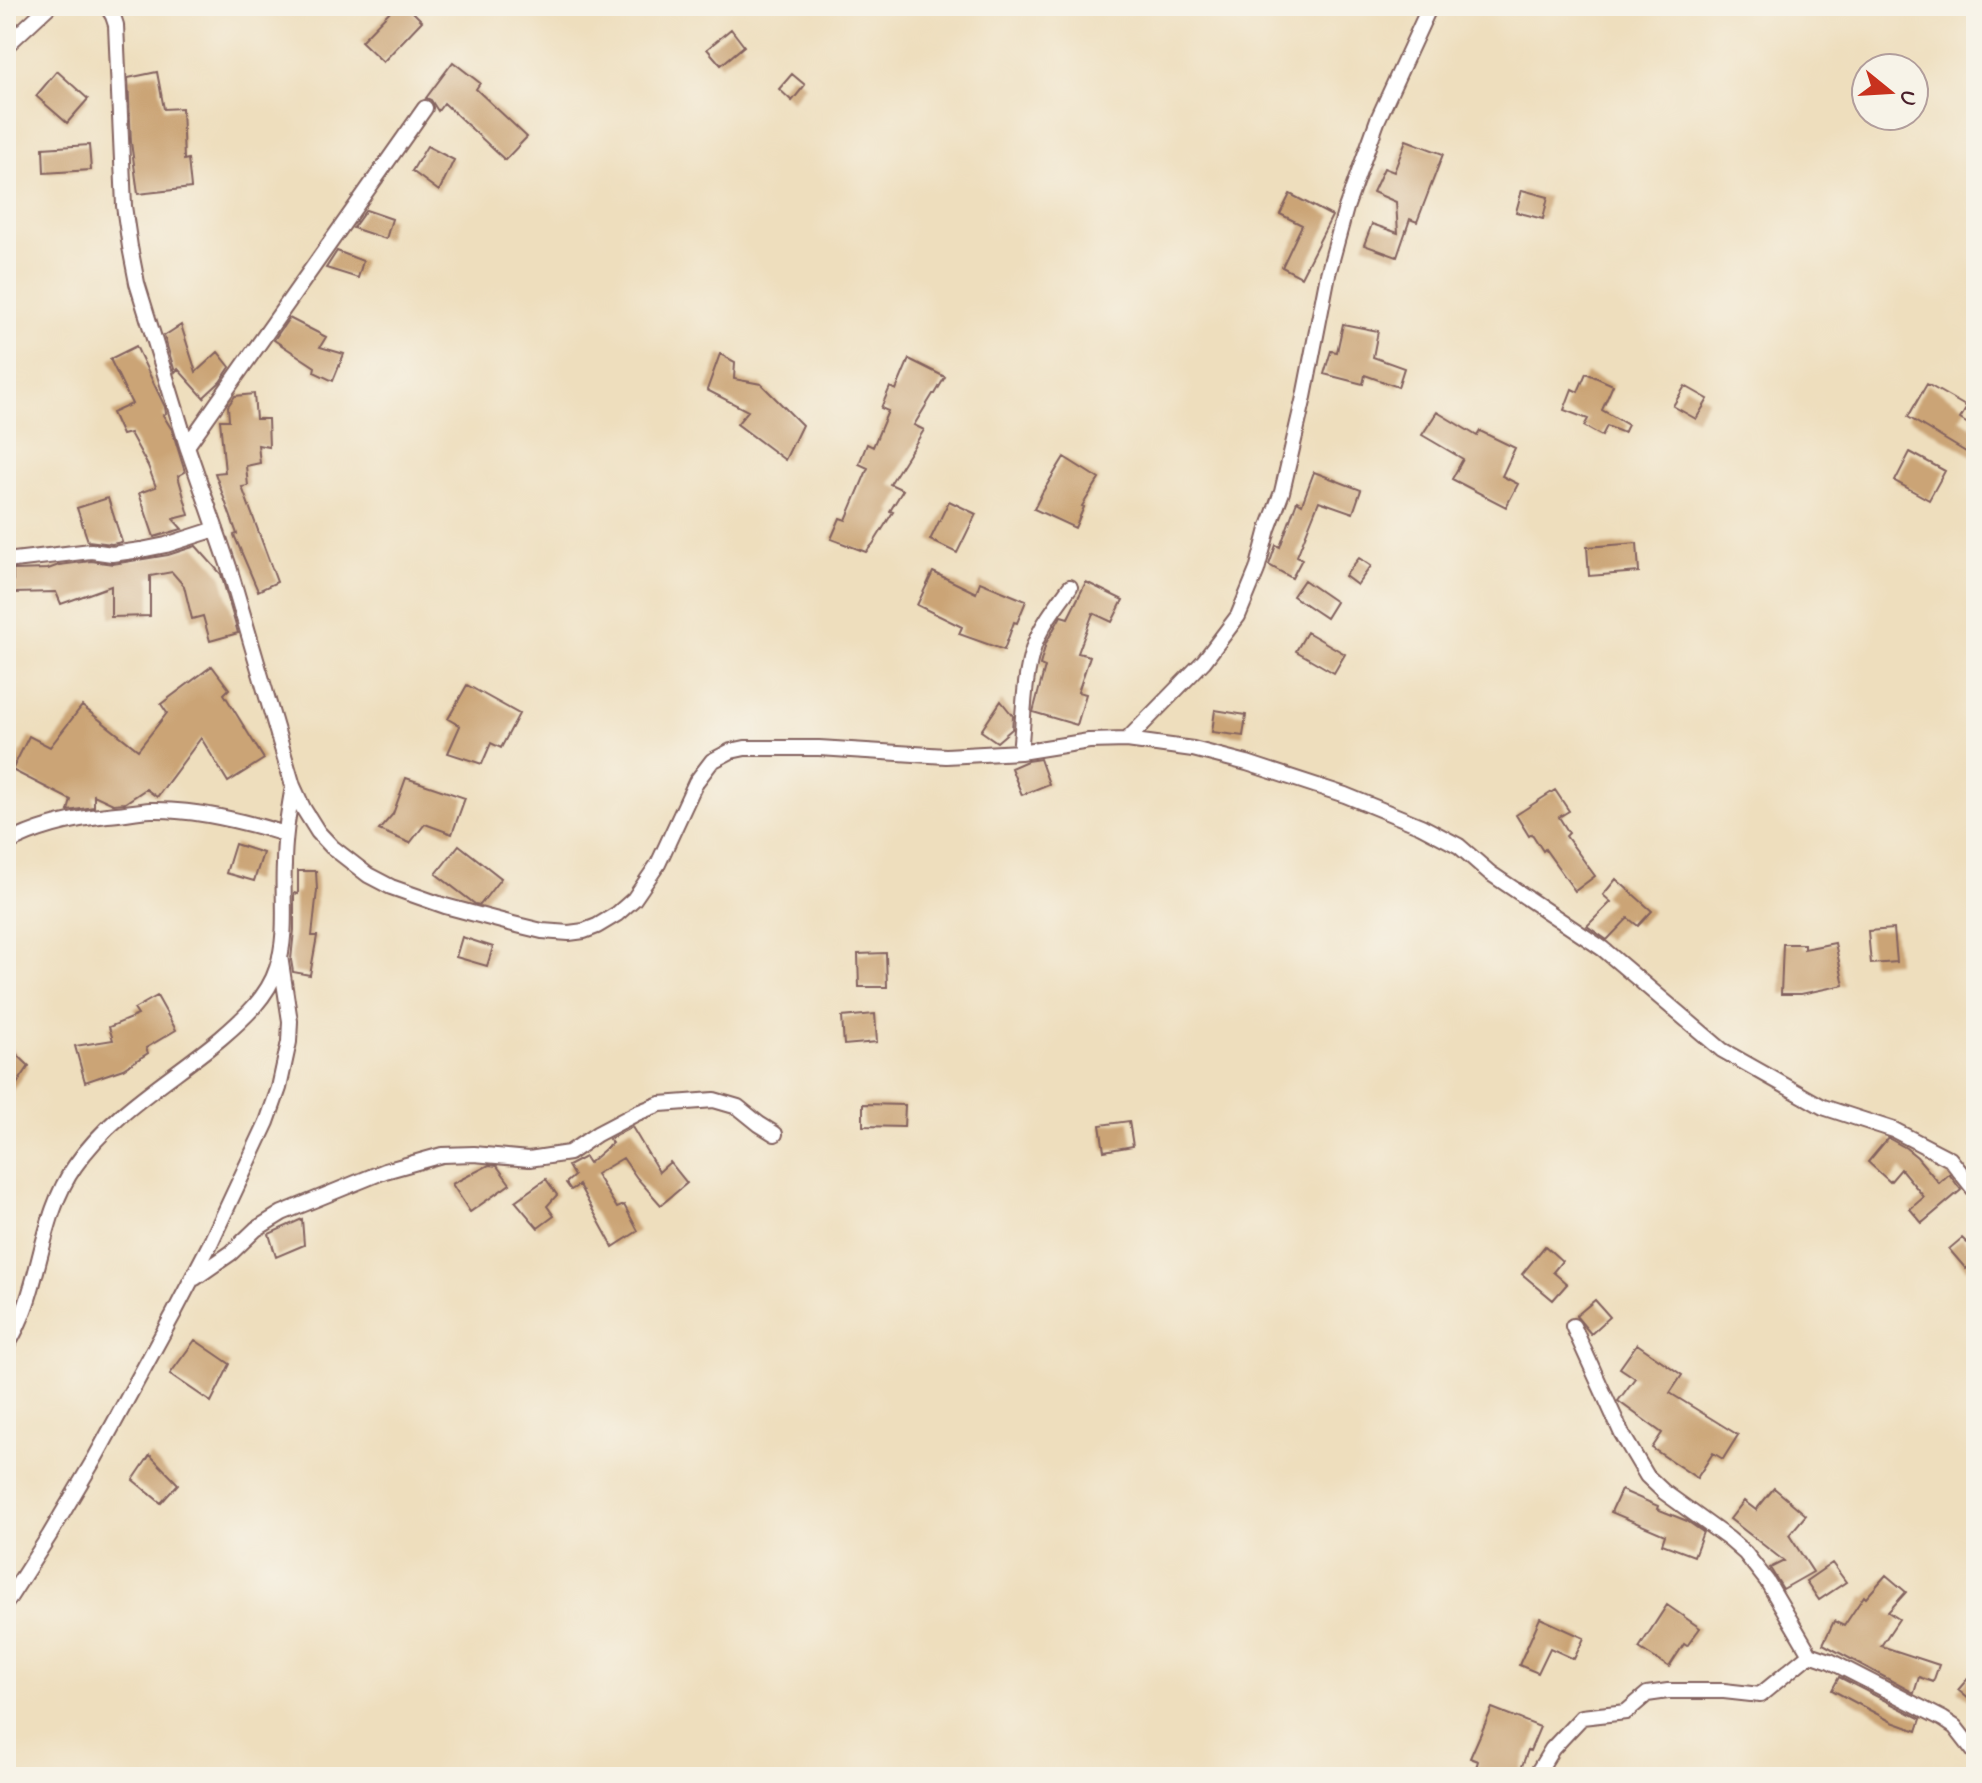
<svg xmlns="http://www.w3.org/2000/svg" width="1982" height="1783" font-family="Mynerve,sans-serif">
	<rect width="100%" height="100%" fill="#f7f3e8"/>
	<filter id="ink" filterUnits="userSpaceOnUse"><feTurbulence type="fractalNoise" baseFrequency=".0125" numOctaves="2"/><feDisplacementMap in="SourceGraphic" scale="16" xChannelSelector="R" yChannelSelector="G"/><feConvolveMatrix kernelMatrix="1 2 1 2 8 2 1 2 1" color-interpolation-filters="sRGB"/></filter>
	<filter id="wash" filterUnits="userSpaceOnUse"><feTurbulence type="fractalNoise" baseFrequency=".006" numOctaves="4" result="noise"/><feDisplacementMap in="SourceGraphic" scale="32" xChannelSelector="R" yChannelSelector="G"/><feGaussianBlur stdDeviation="1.8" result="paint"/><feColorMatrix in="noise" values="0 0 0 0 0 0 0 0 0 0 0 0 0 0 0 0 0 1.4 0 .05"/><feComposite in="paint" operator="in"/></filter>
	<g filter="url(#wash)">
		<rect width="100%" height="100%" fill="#eedebd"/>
		<g id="blocks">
			<path fill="#cba476" d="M395 6H407L422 21 383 62 361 41Z
				M731 29 744 46 721 65 707 49Z
				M453 62 480 83 476 89 527 137 505 160 444 103 438 111 431 100 426 98Z
				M57 71 88 99 67 123 36 96Z
				M157 72 164 109 182 108 184 160 188 159 191 188 138 194 131 142 128 78Z
				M792 74 805 85 792 101 779 89Z
				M1406 140 1443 154 1417 222 1410 219 1397 257 1364 245 1372 224 1398 233 1396 202 1373 192 1384 168 1394 172Z
				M89 145 91 170 44 173 43 148Z
				M427 146 454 160 439 191 412 171Z
				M1522 190 1548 197 1543 219 1516 212Z
				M1290 194 1332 216 1301 277 1282 267 1302 225 1280 214Z
				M366 210 392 219 386 239 353 228Z
				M337 251 363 261 358 278 326 268Z
				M289 318 326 337 320 347 344 354 333 381 314 372 315 367 274 340Z
				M1343 324 1378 331 1373 357 1404 368 1398 387 1365 375 1363 384 1324 374 1331 351 1337 352Z
				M181 325 196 372 218 352 230 367 220 382 204 397 205 399 178 369 175 372 164 336Z
				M136 346 165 407 166 413 163 415 172 430 185 472 178 476 189 515 173 519 182 529 154 537 139 493 156 487 148 466 130 433 122 435 112 413 132 404 110 359Z
				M720 354 735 362 734 379 761 384 802 425 785 460 737 424 748 411 707 390Z
				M909 359 945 377 935 394H933L914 425 924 430 890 484 903 490 890 511 893 512 873 544 866 552 831 539 840 518 846 520 868 468 859 464 867 444 873 447 888 411 881 408 890 387 896 390Z
				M1586 373 1613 385 1602 410 1628 425 1624 433 1607 426 1602 436 1584 426 1588 419 1564 410 1572 389 1578 392Z
				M1927 384 1967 407 1960 419 1976 429V458L1908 417Z
				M1685 386 1708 399 1696 419 1673 406Z
				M254 394 256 419H268L269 447 258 445 260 463 246 466 248 486 242 487 277 582 258 591 234 535 237 534 215 473 225 472 220 420H229L228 406 235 396Z
				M1437 412 1477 436 1480 431 1515 448 1502 476 1518 484 1506 507 1452 479 1463 459 1422 435Z
				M1910 452 1945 471 1929 500 1895 481Z
				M1064 457 1099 479 1082 506 1084 507 1075 528 1034 509 1042 493Z
				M1314 472 1361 490 1353 513 1319 501 1297 556 1302 559 1292 578 1269 565 1276 545 1280 547 1297 501 1302 504Z
				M108 498 122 542 112 544 88 541 77 508Z
				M949 501 976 514 957 553 930 540Z
				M1637 543 1639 572 1589 576 1587 547Z
				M196 546 221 574 238 633 210 641 203 616 192 619 184 586 172 572 150 576V616L111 617V586L61 604 56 592 13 593V570L48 569 59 565 91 561 113 564 168 555Z
				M1359 558 1371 566 1357 585 1345 576Z
				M933 572 976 593 980 582 1026 601 1017 623 1014 622 1004 650 959 634 962 627 917 605Z
				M1304 580 1336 602 1326 618 1293 596Z
				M1086 582 1123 600 1112 622 1093 613 1078 653 1090 656 1078 692 1086 694 1077 725 1033 712 1045 667 1040 665 1046 643 1061 616 1068 618Z
				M1307 632 1345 654 1334 673 1296 651Z
				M212 666 229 689 224 694 264 759 228 782 201 738 157 797 146 789 125 803 113 804 94 795V807L68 811 71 800 12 770 29 736 50 747 82 706 138 750 167 713 161 704Z
				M467 685 519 714 501 748 491 743 482 764 448 753 460 726 448 719Z
				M1001 701 1013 716 1012 729 997 742 981 731Z
				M1215 710 1246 715 1243 736 1212 732Z
				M1040 759 1049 784 1022 795 1011 768 1027 761Z
				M406 778 465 798 452 834 425 824 410 843 379 830 393 814Z
				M1555 790 1569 811 1559 817 1569 833 1566 836 1595 876 1575 891 1545 849 1543 851 1532 834 1529 836 1516 815Z
				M235 844 263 853 254 881 226 873Z
				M459 845 501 878 480 905 475 904 436 874Z
				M298 871H316L317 890 312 936H317L310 975 293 972 291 960 294 930V893L298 894Z
				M1616 879 1652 911 1638 926 1628 918 1607 940 1587 926 1611 902 1603 895Z
				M1894 929 1897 962 1871 964 1868 931Z
				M462 937 493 947 487 966 456 957Z
				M1835 943 1844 985 1801 994H1781L1783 944H1804V949Z
				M886 953 887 987H859L858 954Z
				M157 996 176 1030 146 1048 148 1053 123 1069 85 1082 75 1046 113 1040 109 1027 138 1015 134 1009Z
				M875 1014 877 1042 844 1045 842 1017Z
				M6 1044 29 1066 6 1100Z
				M863 1104 905 1105 904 1127 863 1126Z
				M1129 1121 1133 1146 1104 1151 1100 1125Z
				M632 1127 659 1172 670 1162 687 1183 661 1205 637 1178 623 1158 596 1174 617 1208 624 1205 638 1231 613 1247 579 1185 571 1190 566 1183 574 1176 568 1166 585 1157 589 1163 612 1143 609 1139Z
				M1888 1138 1906 1148 1917 1157 1939 1183 1949 1174 1961 1190 1922 1223 1910 1209 1924 1197 1901 1169 1890 1182 1868 1162Z
				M489 1165 497 1166 510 1184 470 1212 452 1184Z
				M546 1179 557 1195 547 1206 554 1216 538 1228 515 1201Z
				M302 1219 304 1245 276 1257 269 1234Z
				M1976 1236V1260L1966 1269 1949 1249 1962 1238 1967 1243Z
				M1545 1246 1562 1261 1553 1272 1567 1284 1553 1300 1522 1274Z
				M1595 1300 1610 1317 1591 1334 1576 1316Z
				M195 1340 230 1364 211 1402 170 1374Z
				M1637 1344 1682 1375 1670 1393 1738 1435 1723 1459 1713 1453 1697 1478 1652 1448 1662 1433 1618 1401 1635 1378 1620 1368Z
				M150 1455 178 1484 161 1503 133 1480Z
				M1774 1488 1806 1515 1789 1535 1813 1572 1783 1589 1770 1568 1784 1561 1730 1519 1744 1501 1756 1510Z
				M1621 1490 1658 1506 1657 1509 1687 1521 1703 1532 1694 1556 1662 1544 1665 1535 1611 1512Z
				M1832 1563 1846 1582 1819 1600 1806 1581Z
				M1886 1575 1906 1592 1888 1612 1899 1619 1881 1646 1939 1665 1933 1682 1919 1677 1914 1693 1823 1644 1834 1621 1844 1626 1864 1596 1866 1598Z
				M1667 1605 1700 1628 1687 1646 1684 1644 1669 1667 1639 1648Z
				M1540 1618 1584 1638 1574 1659 1550 1648 1538 1673 1519 1665Z
				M1976 1669V1705L1958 1690Z
				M1839 1677 1921 1719 1917 1731 1892 1722 1832 1690Z
				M1492 1708 1540 1727 1530 1751 1528 1750 1518 1777H1473L1478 1761 1470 1758Z"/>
		</g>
	</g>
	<g filter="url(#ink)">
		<use href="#blocks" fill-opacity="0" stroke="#83625e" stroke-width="2"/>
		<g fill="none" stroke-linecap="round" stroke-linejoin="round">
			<g stroke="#83625e" stroke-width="18">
				<path id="minor" d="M107 6 113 16 116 25 124 206 130 247 137 283 187 446 229 567 293 786 303 808 318 832 332 847 368 875 391 887 445 906 513 924 542 931 569 933 584 931 597 926 617 914 634 899 658 864 696 782 712 761 731 751 745 748H819L946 756 1020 752 1089 741 1127 740 1193 749 1247 763 1345 795 1421 826 1459 846 1490 873 1603 949 1722 1050 1823 1107 1894 1130 1950 1159 1976 1192
					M6 46 49 6
					M187 446 425 108
					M14 560 91 551 112 554 141 550 166 545 216 529
					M1127 740 1204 661 1238 616 1257 570 1268 529 1282 492 1304 397 1328 274 1346 208 1378 119 1430 6
					M1020 752C1024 718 1023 679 1034 646 1042 624 1056 606 1070 587
					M6 844C37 827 72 819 107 815 122 814 136 811 151 810 196 809 243 821 285 834
					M195 1278 231 1253 256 1229 282 1213 385 1171 442 1155 474 1154 529 1159 569 1153 597 1134 637 1113 660 1104 714 1100 738 1107 759 1124 775 1134
					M1573 1326 1622 1434 1647 1476 1664 1492 1729 1539 1745 1553 1767 1581 1810 1654
					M6 1347C42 1292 38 1218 75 1166 112 1112 172 1079 221 1038 243 1019 268 997 277 968 288 935 282 899 284 865 284 838 288 813 293 787
					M6 1603 49 1536 95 1458 174 1313 210 1244 267 1122 279 1088 289 1042 290 1021 280 956
					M1535 1777 1552 1749 1582 1717 1626 1712 1647 1694 1668 1691H1724L1760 1695 1810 1654 1830 1661 1943 1719 1955 1727 1976 1754"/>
			</g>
			<use href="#minor" stroke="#fff" stroke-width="14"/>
		</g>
	</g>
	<rect width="1982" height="1783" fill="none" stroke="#f7f3e8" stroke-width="32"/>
	<g transform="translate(1890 92) rotate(108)"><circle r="38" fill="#f7f3e8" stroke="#b29e9c" stroke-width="2"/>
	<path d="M0-6L14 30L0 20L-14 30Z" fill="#c8321e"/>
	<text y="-12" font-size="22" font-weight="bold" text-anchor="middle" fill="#4a1f2b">U</text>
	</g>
</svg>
